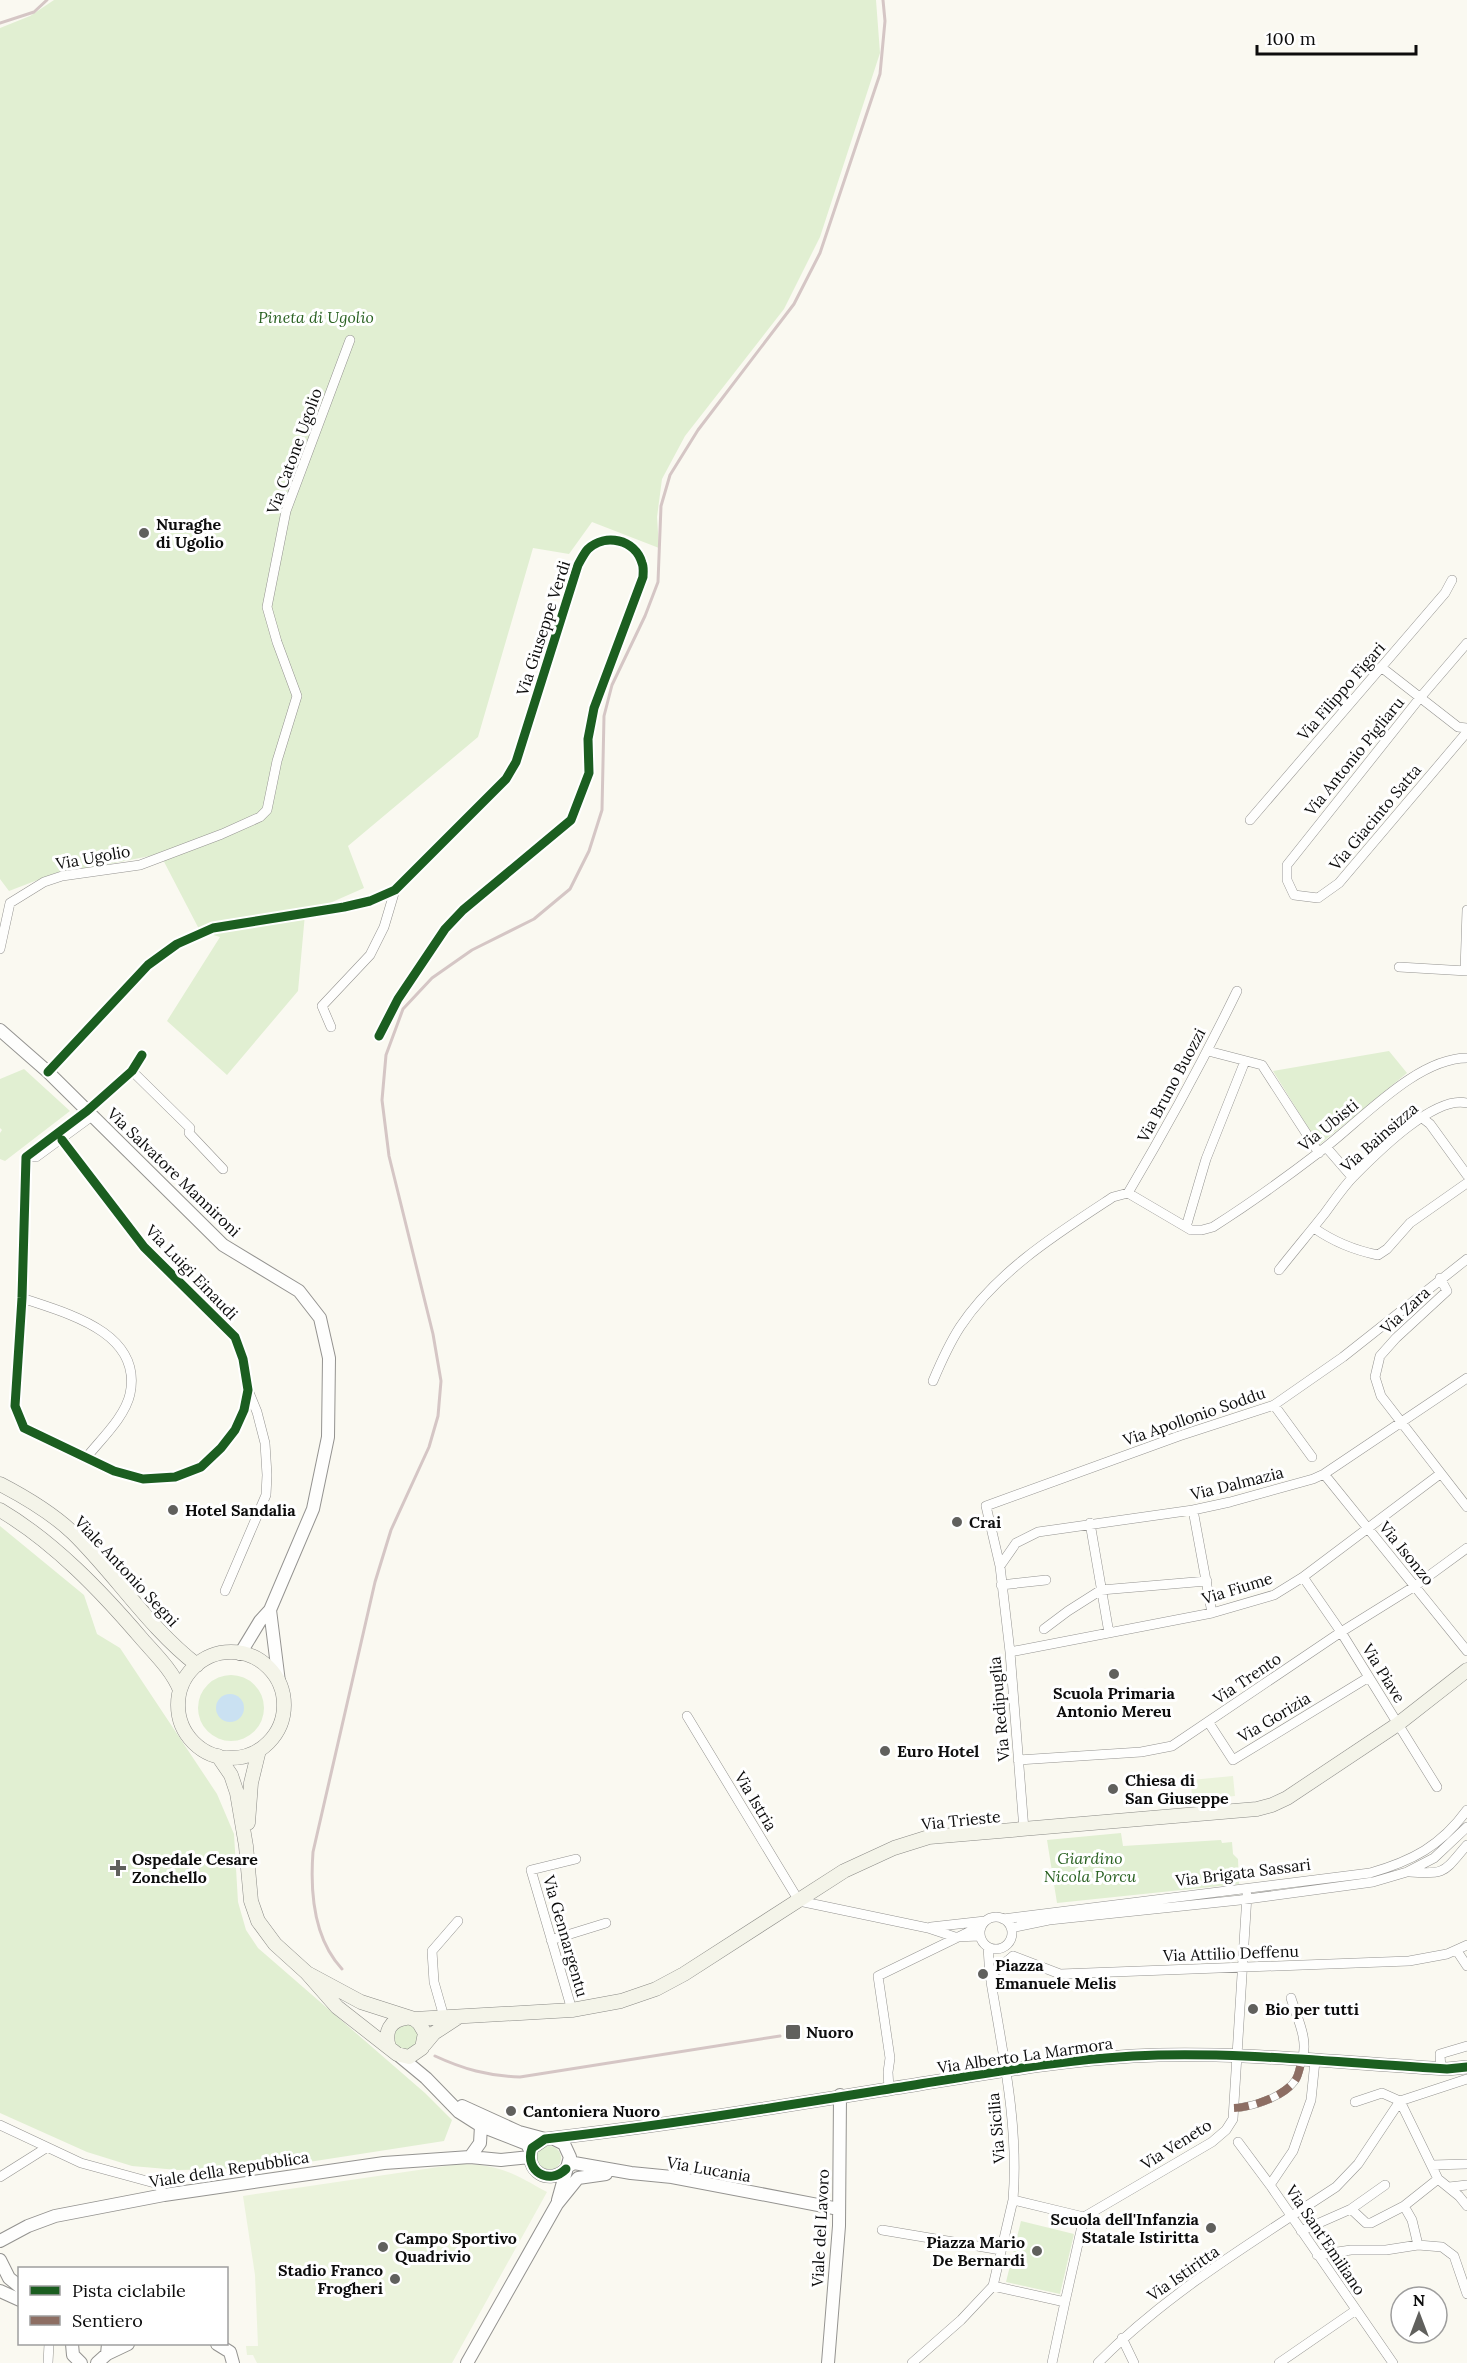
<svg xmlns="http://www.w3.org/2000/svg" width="1467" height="2363" font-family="Lora,serif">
	<rect width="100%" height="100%" fill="#faf9f1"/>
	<path fill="#e1efd2" d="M54 0H876L880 53 820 237 784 309 685 436 662 479 657 517 659 548 592 522 569 554 533 548 478 737 348 846 364 888 305 914 298 991 227 1075 167 1021 220 937 200 931 160 854 89 868 61 871 9 891 0 879V28L30 16Z
		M1389 1051 1407 1073 1319 1145 1273 1071Z
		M24 1069 70 1111 5 1161 0 1159V1133L2 1130 0 1128V1079Z
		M0 1526 84 1595 97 1634 120 1648 217 1794 234 1834 238 1902 246 1930 258 1948 425 2093 452 2120 444 2141 270 2168 178 2170 132 2166 87 2152 0 2113Z
		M198 1708a33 33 0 1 1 66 0a33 33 0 1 1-66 0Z
		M1121 1833 1123 1846 1221 1840 1222 1843 1232 1842 1233 1854 1238 1859 1239 1884 1057 1903 1047 1840Z
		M393 2037a13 13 0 1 1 26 0a13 13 0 1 1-26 0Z
		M537 2158a12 12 0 1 1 24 0a12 12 0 1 1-24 0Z
		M1021 2221 1074 2234 1060 2294 1006 2282Z"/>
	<path fill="#ebf3dc" d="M1233 1776 1235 1796 1192 1800 1191 1780Z
		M459 2164C499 2164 513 2173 547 2192L452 2363H257L253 2355H247L246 2346H258L255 2275 243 2196Z"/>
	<path fill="#cae1f2" d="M216 1708a14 14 0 1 1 28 0a14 14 0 1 1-28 0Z"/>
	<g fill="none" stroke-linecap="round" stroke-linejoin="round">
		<g stroke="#949390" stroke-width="8">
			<path id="pedestrian" d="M1234 2108C1253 2107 1286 2096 1296 2079 1299 2074 1300 2066 1302 2060"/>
		</g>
		<g stroke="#949390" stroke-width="10">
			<path id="minor" d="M1467 643 1419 699 1287 865V880L1294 895 1318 898 1339 883 1467 732
				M1381 667 1458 727 1467 728
				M1250 820 1445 593 1452 580
				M0 949 10 903 44 882 62 876 140 865 222 834 260 817 267 810 277 761 297 696 277 642 267 607 286 511 350 340
				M1399 967 1467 971
				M1465 971 1467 910
				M331 1027 322 1006 370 955 384 927 395 890
				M1208 1051 1262 1065 1319 1153
				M132 1071 190 1128 189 1133 223 1169
				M48 1072 148 965 177 944 213 928 344 907 370 901 395 890 506 779 516 762 578 565C581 560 584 553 588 549 605 533 635 539 642 563 644 567 643 573 643 577L594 708 588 739 589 773 571 820 463 910 445 929 398 999 379 1036
				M1421 1117 1430 1124 1467 1175
				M62 1140 144 1247 235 1337 243 1359 248 1390 244 1410 235 1430 221 1448 201 1467 175 1477 143 1479 114 1471 24 1428 15 1406 22 1298 26 1157 87 1111 132 1071 142 1055
				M1326 1147 1352 1177
				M26 1157H36L92 1116
				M1128 1193C1167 1127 1204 1059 1237 991
				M1186 1227 1206 1159 1245 1061
				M1314 1228C1334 1242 1353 1250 1378 1255L1387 1249 1410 1223 1467 1183
				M1279 1270C1294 1251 1310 1232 1325 1213 1334 1201 1343 1187 1354 1176 1376 1154 1434 1095 1467 1103
				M1440 1278 1447 1291 1396 1338 1380 1356 1375 1377 1381 1396 1467 1507
				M22 1298C66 1313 143 1332 130 1394 125 1417 101 1439 86 1458
				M933 1381C941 1362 949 1344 960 1327 997 1271 1058 1233 1113 1197L1128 1193 1191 1230H1202L1213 1227C1249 1204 1284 1179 1318 1153 1358 1124 1415 1058 1467 1058
				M1274 1405 1312 1457
				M1324 1474 1467 1651
				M1193 1510 1212 1613
				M1090 1523 1109 1633
				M1000 1566 1016 1543 1038 1532 1193 1510 1230 1502 1313 1479 1324 1474 1467 1378
				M1303 1577 1341 1632 1437 1787
				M1001 1585 1046 1580
				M225 1591 266 1495 267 1475 265 1443 257 1412 248 1390
				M1044 1629 1068 1611 1101 1590 1207 1581
				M1010 1652 1212 1613 1274 1595 1303 1577 1440 1474
				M687 1716 799 1901 928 1928 955 1937 980 1936
				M1209 1723 1233 1760 1369 1677
				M1018 1760 1141 1752 1172 1746 1341 1632 1415 1586 1467 1548
				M1024 1830 1010 1652 1000 1566 986 1506 1179 1436 1274 1405 1343 1357 1467 1259
				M1410 1872C1447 1875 1444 1871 1467 1845
				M980 1933a16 16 0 1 1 32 0a16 16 0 1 1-32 0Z
				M1003 1919 1370 1873C1412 1861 1441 1846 1467 1810
				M931 1927 985 1921
				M1011 1928 1049 1920 1240 1900 1373 1882 1407 1872 1434 1858 1467 1827
				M551 1940 606 1923
				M988 1947 990 1978
				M1457 1951 1467 1966
				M1013 1956 1060 1974 1409 1961 1447 1954 1467 1945
				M1291 1998C1297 2018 1309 2040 1302 2060
				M572 2010 531 1870 576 1859
				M444 2017 434 1982 432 1951 458 1921
				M1441 2069 1440 2054 1467 2046
				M889 2089 888 2072 890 2058 878 1976 981 1926
				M1400 2101 1438 2179 1459 2196 1467 2206
				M1355 2102 1382 2093 1400 2101
				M0 2125 81 2163 158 2184 164 2195
				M1238 2142 1270 2185 1393 2363
				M1432 2165 1467 2164
				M0 2177 46 2148
				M1270 2185 1293 2151 1311 2100 1315 2061
				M1449 2187 1467 2185
				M1013 2200 1084 2217 1065 2302 993 2286Z
				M1013 2200C1019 2127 1003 2054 991 1982 997 1962 1001 1968 1013 1956
				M1404 2206 1412 2220 1418 2245
				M1351 2209 1385 2185
				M1084 2217 1212 2142 1226 2130 1233 2119 1247 1895
				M882 2230 1001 2250
				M1301 2231 1351 2209 1366 2223H1371L1404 2206 1438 2179
				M1317 2255 1351 2250H1386L1418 2245 1442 2247 1454 2256 1467 2294
				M1122 2338 1134 2363
				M48 2363 49 2344
				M912 2363 961 2320 993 2286
				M1052 2363 1065 2302
				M1098 2363C1167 2293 1254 2241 1336 2187L1358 2164 1400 2101 1467 2079
				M1279 2363 1356 2310"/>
		</g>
		<g stroke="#949390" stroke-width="14">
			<path id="tertiary" d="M0 1030 48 1072 223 1245 299 1291 320 1318 329 1358 328 1437 313 1509 270 1610 260 1621 240 1654
				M270 1610 279 1682
				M397 2054 426 2078 459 2112 481 2126 527 2144 531 2152
				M462 2106 519 2132 545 2139
				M552 2138 564 2144 570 2157 558 2200
				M470 2157 480 2143 481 2126
				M567 2167 574 2163 631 2173 672 2177 839 2209
				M566 2169C549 2186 524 2171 532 2148L545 2139C670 2125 795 2104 920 2084 990 2073 1061 2060 1133 2056 1237 2051 1343 2063 1447 2069L1467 2067
				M0 2241 28 2226 55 2216 164 2195 384 2163 470 2157 501 2160 530 2157
				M0 2260 9 2278 20 2287
				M0 2291 20 2300
				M72 2344 73 2355 81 2363
				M217 2344 230 2352 233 2363
				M107 2354 128 2344
				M97 2363 107 2354 108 2344
				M467 2363 557 2204 578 2178 606 2174
				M828 2363 839 2226 840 2095"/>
		</g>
		<g stroke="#8a8a86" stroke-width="15">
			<path id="secondary" d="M0 1484C25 1497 52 1513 73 1533 116 1575 149 1628 197 1665
				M0 1510C54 1542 101 1591 142 1639 156 1655 172 1670 180 1690
				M178 1705a53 53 0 1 1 106 0a53 53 0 1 1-106 0Z
				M218 1756 231 1775 237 1793 246 1846 251 1901 258 1921 275 1944 307 1973 337 2007 397 2054 409 2057 422 2048 425 2033 419 2023 414 2019 361 2002 307 1973
				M248 1823 251 1783 259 1750
				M414 2019 572 2010 621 2001 656 1989 684 1974 844 1871 894 1848 929 1837 1257 1809 1272 1805 1287 1798 1398 1724 1467 1670
				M424 2045 434 2033 457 2018
				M389 2047C384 2032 390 2020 406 2018"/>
		</g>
		<use href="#pedestrian" stroke="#fefefd" stroke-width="7"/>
		<use href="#minor" stroke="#fefefd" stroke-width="9"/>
		<use href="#tertiary" stroke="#fefefd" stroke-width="12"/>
		<use href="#secondary" stroke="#f4f4e9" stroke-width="14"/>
		<path stroke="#d5c6c5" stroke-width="3" d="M0 23 34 12 47 0
			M342 1969C313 1938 310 1892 313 1852L375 1582 391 1530 429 1447 438 1416 441 1381 433 1334 389 1156 382 1100 386 1055 403 1009 432 978 472 950 534 919 570 889 589 851 602 810 604 716 612 685 645 616 658 582 661 506 670 475 698 430 794 304 820 253 880 74 885 21 883 0
			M435 2056C463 2069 488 2076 520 2077L780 2036"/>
		<path stroke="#8d6e63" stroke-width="8" stroke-dasharray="15 8" stroke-linecap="butt" d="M1234 2108C1253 2107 1286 2096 1296 2079 1299 2074 1300 2066 1302 2060"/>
		<g stroke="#fff" stroke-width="13">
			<path id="cycleway" d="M48 1072 148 965 177 944 213 928 344 907 370 901 395 890 506 779 516 762 578 565C581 560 584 553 588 549 605 533 635 539 642 563 644 567 643 573 643 577L594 708 588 739 589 773 571 820 463 910 445 929 398 999 379 1036
				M62 1140 144 1247 235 1337 243 1359 248 1390 244 1410 235 1430 221 1448 201 1467 175 1477 143 1479 114 1471 24 1428 15 1406 22 1298 26 1157 87 1111 132 1071 142 1055
				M566 2169C549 2186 524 2171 532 2148L545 2139C670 2125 795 2104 920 2084 990 2073 1061 2060 1133 2056 1237 2051 1343 2063 1447 2069L1467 2067"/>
		</g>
		<use href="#cycleway" stroke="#1b5e20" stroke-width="9"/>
	</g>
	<g fill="#60605d" stroke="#fff" stroke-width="2">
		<circle cx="144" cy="533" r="6"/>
		<circle cx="173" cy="1510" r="6"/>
		<circle cx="957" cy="1522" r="6"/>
		<circle cx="1114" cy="1674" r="6"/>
		<circle cx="885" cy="1751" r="6"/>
		<circle cx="1113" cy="1789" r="6"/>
		<path d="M115 1859h6v6h6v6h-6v6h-6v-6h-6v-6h6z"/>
		<circle cx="983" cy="1974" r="6"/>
		<circle cx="1253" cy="2009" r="6"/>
		<rect x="785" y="2024" width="16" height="16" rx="3"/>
		<circle cx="511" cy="2111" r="6"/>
		<circle cx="1211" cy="2228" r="6"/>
		<circle cx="383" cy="2247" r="6"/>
		<circle cx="1037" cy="2251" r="6"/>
		<circle cx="395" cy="2279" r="6"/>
	</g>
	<g text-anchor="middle" stroke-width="6" stroke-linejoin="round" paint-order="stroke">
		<g font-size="16" font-style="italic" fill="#296121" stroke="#fff">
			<text x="316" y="323">Pineta di Ugolio</text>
			<text x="1090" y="1864">Giardino<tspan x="1090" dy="18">Nicola Porcu</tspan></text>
		</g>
		<g font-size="16" fill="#0d0d0d" stroke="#fff">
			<text transform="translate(294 451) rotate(-70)" y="6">Via Catone Ugolio</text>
			<text transform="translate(543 628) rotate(-72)" y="6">Via Giuseppe Verdi</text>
			<text transform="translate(1341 691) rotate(-49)" y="6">Via Filippo Figari</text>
			<text transform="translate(1354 756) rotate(-51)" y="6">Via Antonio Pigliaru</text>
			<text transform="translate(1375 817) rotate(-50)" y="6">Via Giacinto Satta</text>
			<text transform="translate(93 857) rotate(-10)" y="6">Via Ugolio</text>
			<text transform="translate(1171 1085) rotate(-62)" y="6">Via Bruno Buozzi</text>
			<text transform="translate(1328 1125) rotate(-39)" y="6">Via Ubisti</text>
			<text transform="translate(1379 1137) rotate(-41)" y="6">Via Bainsizza</text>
			<text transform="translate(174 1172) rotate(44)" y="6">Via Salvatore Mannironi</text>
			<text transform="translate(192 1272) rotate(46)" y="6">Via Luigi Einaudi</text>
			<text transform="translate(1405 1310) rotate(-43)" y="6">Via Zara</text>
			<text transform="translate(1194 1416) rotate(-19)" y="6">Via Apollonio Soddu</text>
			<text transform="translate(1237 1483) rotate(-14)" y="6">Via Dalmazia</text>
			<text transform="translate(1407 1553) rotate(51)" y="6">Via Isonzo</text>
			<text transform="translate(127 1571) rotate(47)" y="6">Viale Antonio Segni</text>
			<text transform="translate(1237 1588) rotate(-17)" y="6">Via Fiume</text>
			<text transform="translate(1384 1673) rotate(58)" y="6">Via Piave</text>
			<text transform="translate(1247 1678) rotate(-34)" y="6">Via Trento</text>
			<text transform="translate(999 1709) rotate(-95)" y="6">Via Redipuglia</text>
			<text transform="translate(1274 1717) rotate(-31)" y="6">Via Gorizia</text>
			<text transform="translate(756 1801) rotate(59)" y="6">Via Istria</text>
			<text transform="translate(961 1820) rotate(-6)" y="6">Via Trieste</text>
			<text transform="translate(1243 1872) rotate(-7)" y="6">Via Brigata Sassari</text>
			<text transform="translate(566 1936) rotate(74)" y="6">Via Gennargentu</text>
			<text transform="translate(1231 1953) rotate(-2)" y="6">Via Attilio Deffenu</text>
			<text transform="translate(1025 2055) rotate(-8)" y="6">Via Alberto La Marmora</text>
			<text transform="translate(996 2128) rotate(-95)" y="6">Via Sicilia</text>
			<text transform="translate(1176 2144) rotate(-32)" y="6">Via Veneto</text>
			<text transform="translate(229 2169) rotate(-9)" y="6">Viale della Repubblica</text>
			<text transform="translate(709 2169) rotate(10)" y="6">Via Lucania</text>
			<text transform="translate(820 2228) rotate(-87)" y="6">Viale del Lavoro</text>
			<text transform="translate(1326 2240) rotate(56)" y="6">Via Sant'Emiliano</text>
			<text transform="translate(1183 2273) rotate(-35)" y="6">Via Istiritta</text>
		</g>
		<g font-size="16" font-weight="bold" fill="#0d0d0d" stroke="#fff" text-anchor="start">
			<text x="156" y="530">Nuraghe<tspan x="156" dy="18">di Ugolio</tspan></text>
			<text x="185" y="1516">Hotel Sandalia</text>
			<text x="969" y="1528">Crai</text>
			<text x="1114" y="1699" text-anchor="middle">Scuola Primaria<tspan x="1114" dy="18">Antonio Mereu</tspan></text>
			<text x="897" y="1757">Euro Hotel</text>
			<text x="1125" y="1786">Chiesa di<tspan x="1125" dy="18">San Giuseppe</tspan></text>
			<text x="132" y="1865">Ospedale Cesare<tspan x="132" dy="18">Zonchello</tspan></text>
			<text x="995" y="1971">Piazza<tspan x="995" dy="18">Emanuele Melis</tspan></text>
			<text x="1265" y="2015">Bio per tutti</text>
			<text x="806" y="2038">Nuoro</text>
			<text x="523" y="2117">Cantoniera Nuoro</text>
			<text x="1199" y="2225" text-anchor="end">Scuola dell'Infanzia<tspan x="1199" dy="18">Statale Istiritta</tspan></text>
			<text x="395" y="2244">Campo Sportivo<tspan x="395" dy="18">Quadrivio</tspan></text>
			<text x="1025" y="2248" text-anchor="end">Piazza Mario<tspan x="1025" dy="18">De Bernardi</tspan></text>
			<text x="383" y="2276" text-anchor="end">Stadio Franco<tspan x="383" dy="18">Frogheri</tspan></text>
		</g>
	</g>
	<rect x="18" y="2267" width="210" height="78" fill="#ffffff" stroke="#9e9e9e" stroke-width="1.5"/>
	<rect x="30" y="2286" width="30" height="9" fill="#1b5e20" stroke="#9e9e9e" stroke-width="1.5"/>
	<text x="72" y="2297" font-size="18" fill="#0d0d0d">Pista ciclabile</text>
	<rect x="30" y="2316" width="30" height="9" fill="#8d6e63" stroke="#9e9e9e" stroke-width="1.5"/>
	<text x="72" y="2327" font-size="18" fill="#0d0d0d">Sentiero</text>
	<g transform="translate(1419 2315)"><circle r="28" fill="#ffffff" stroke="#9e9e9e" stroke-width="1.5"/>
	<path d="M0-4.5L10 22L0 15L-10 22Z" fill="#60605d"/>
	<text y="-9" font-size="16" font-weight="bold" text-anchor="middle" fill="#0d0d0d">N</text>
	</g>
	<path d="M1257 45v9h159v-9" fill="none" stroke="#0d0d0d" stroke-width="3"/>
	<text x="1266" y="45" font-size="18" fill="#0d0d0d" stroke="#ffffff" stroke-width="4.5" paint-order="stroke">100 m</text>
</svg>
